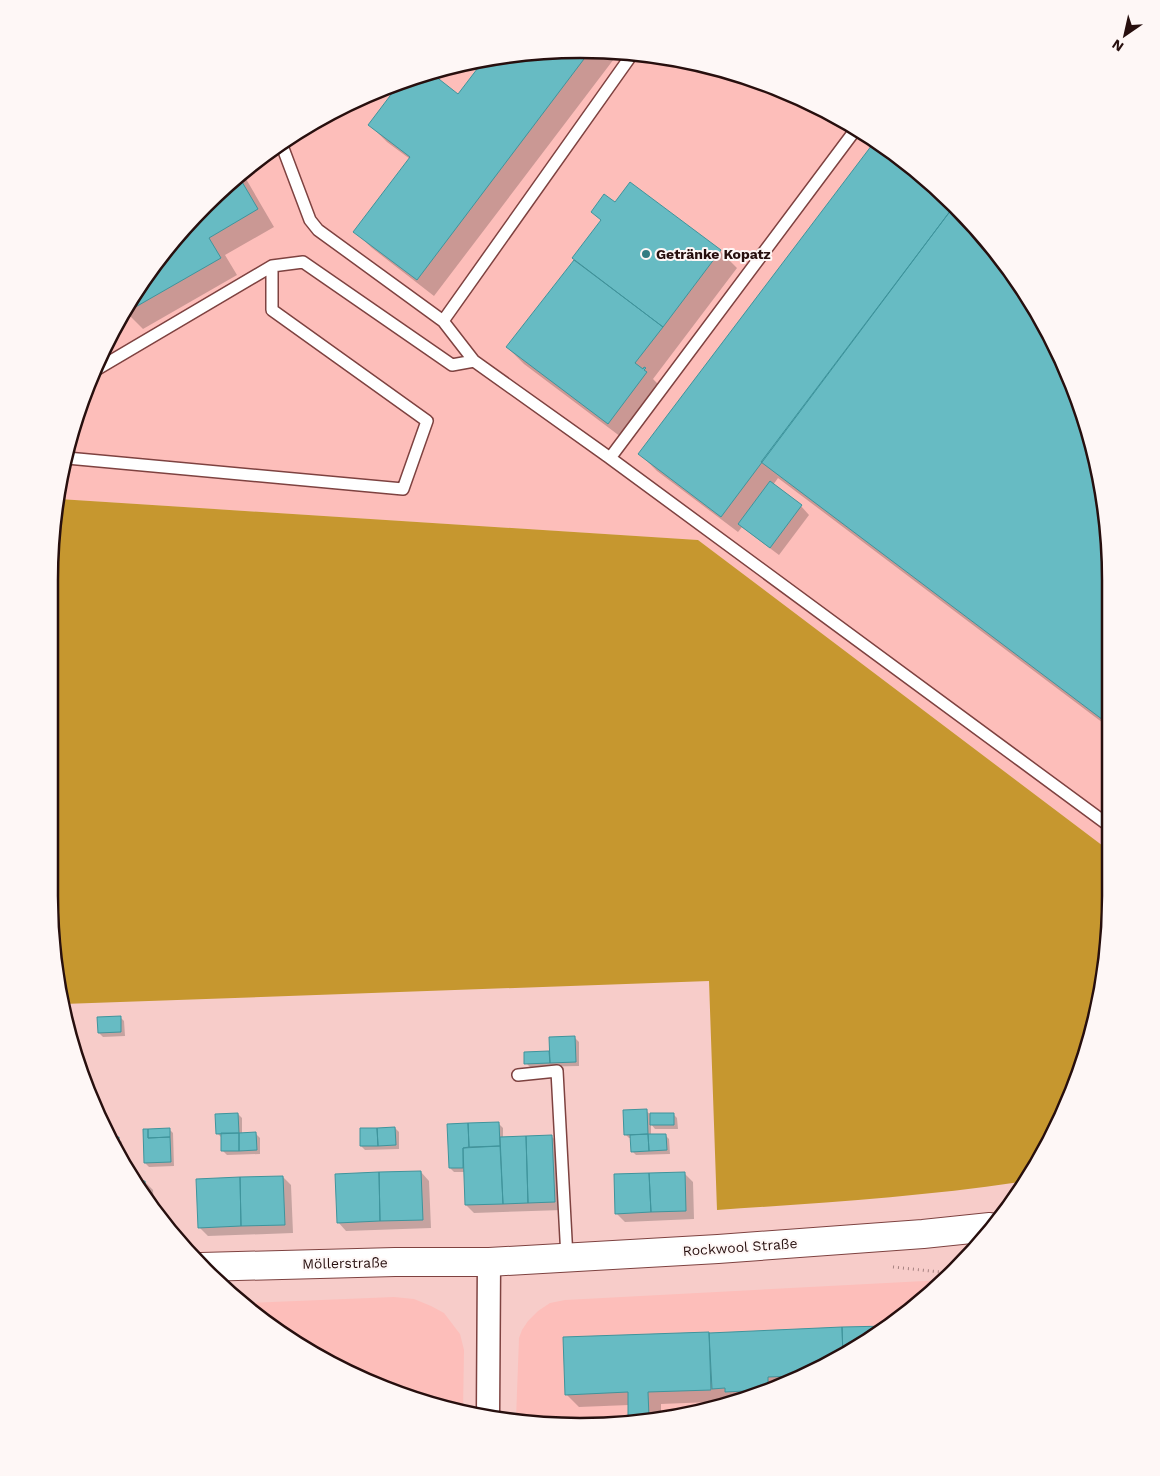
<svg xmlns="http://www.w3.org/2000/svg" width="1160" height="1476" font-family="'Work Sans',sans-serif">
	<rect width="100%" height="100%" fill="#f7ccc9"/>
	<path fill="#fdbeba" d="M614 50 717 67 815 103 903 158 979 230 1040 314 1083 410 1110 545 1111 852 698 540 59 499 77 409 119 317 125 313 123 310 180 230 230 180 314 120 409 77 510 53Z
		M944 1280 930 1295 846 1356 718 1409 580 1427 516 1419 519 1338 522 1330 528 1321 538 1311 550 1303 565 1300Z
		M394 1297 414 1299 431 1306 444 1313 460 1334 464 1350 463 1412 443 1409 315 1356 246 1303Z"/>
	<path fill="#c6972f" d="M59 499 698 540 1111 852V896L1101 999 1071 1099 1027 1181C924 1197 820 1203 717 1210L709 981 63 1004 49 896 50 546Z"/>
	<path fill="#0003" d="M614 50 620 51 434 296 372 248 355 232 410 159 387 142 370 125 458 95 486 59 510 53Z
		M876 142 903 158 979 230 1040 314 1083 410 1110 545 1111 729 778 478 773 485 801 506 809 515 779 555 742 527 738 532 657 471 640 454Z
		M242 172 274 227 225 255 237 275 143 329 126 312 230 180Z
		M615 204 720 251 737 268 653 379 663 389 625 440 524 364 507 347 576 260 602 221 592 211Z
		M120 1017 124 1021 125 1036 103 1037 99 1033Z
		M575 1038 579 1042V1066L530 1067 526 1063 525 1053 551 1052Z
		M646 1111 650 1114H673L677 1118 678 1129H655L651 1124V1135H665L669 1139 670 1154 636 1155 632 1151V1138H629L625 1134Z
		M238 1114 242 1118V1134H256L260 1138V1154L227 1155 223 1151 222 1138 218 1134Z
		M499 1124 503 1128V1138L552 1137 561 1145 563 1210 474 1213 466 1205 465 1172H454L450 1168 448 1125Z
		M395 1128 399 1132V1149L365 1150 361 1146Z
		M169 1129 173 1133 174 1166 149 1167 145 1163Z
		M110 1138H118L122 1142 123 1158H119Z
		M421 1172 429 1181 431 1228 346 1231 338 1222Z
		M684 1173 693 1182 694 1219 625 1222 616 1213Z
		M283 1177 291 1185 293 1233 208 1236 199 1227Z
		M136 1182H145L153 1190 154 1206Z
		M886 1327 846 1356 736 1401 661 1404V1417L633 1420 630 1417 629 1405 579 1407 566 1394 564 1338Z"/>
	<path fill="#67bbc3" stroke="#3f949c" d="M590 51 417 280 353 232 410 157 368 125 402 80 409 77 430 72 458 94 484 60 510 53Z
		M875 141 903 158 954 206 721 517 638 454Z
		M238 175 258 209 209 238 221 258 125 313 123 309 180 230 230 180Z
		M630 182 721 250 663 327 572 258 601 220 591 212 604 194 615 202Z
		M954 206 979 230 1040 314 1083 410 1110 545 1111 726 761 462Z
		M574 260 663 327 635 363 643 369 644 367 646 368 644 370 647 372 608 424 506 347Z
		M770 481 802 505 770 548 738 524Z
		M121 1016V1032L98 1033 97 1017Z
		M575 1036 576 1062 550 1063 549 1037Z
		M549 1051 550 1063 524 1064V1052Z
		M647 1109 648 1134 624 1135 623 1110Z
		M238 1113 239 1133 216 1134 215 1114Z
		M650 1113H674V1125H650Z
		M499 1122 500 1146 469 1147 468 1123Z
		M468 1123 469 1147 463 1148V1168H449L447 1124Z
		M395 1127 396 1145 378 1146 377 1128Z
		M170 1128V1137L148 1138V1129Z
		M360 1128H377L378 1146H360Z
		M143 1129H148V1138L170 1137 171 1162 144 1163Z
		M256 1132 257 1150 239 1151V1133Z
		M221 1133H239V1151H221Z
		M648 1134H666L667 1150 649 1151Z
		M648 1134 649 1151 631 1152 630 1135Z
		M552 1135 555 1202 528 1203 526 1136Z
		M526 1136 528 1203 503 1204 500 1137Z
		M110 1137H119V1155H117Z
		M500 1146 503 1204 465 1205 463 1148Z
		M421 1171 423 1220 380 1221 379 1172Z
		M379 1172 380 1221 337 1223 335 1174Z
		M685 1172 686 1211 651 1212 649 1173Z
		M649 1173 651 1212 615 1214 614 1174Z
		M283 1176 285 1225 241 1226 240 1177Z
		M240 1177 241 1226 198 1228 196 1179Z
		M135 1181H145L146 1195Z
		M888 1326 846 1356 843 1357 842 1327Z
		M842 1327 843 1357 798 1376 768 1377V1388L764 1390 725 1392V1388L712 1389 709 1333Z
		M709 1332 711 1390 648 1392 649 1417H628V1392L565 1395 563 1337Z"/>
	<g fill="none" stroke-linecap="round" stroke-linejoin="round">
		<g stroke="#7e4240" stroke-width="14">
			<path id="service" d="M856 129 610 458 1111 827
				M281 143 310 220 318 230 443 321
				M474 361 610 458
				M94 371 272 266 303 262 452 365 474 361 443 321 633 53
				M67 458 403 489 427 421 272 310V266
				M518 1075 557 1071 567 1258"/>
		</g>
		<g stroke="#7e4240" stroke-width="25">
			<path id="minor" d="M488 1415 489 1262"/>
		</g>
		<g stroke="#7e4240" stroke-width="30">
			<path id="tertiary" d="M201 1267 395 1262H489L718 1249 923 1234 990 1227"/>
		</g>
		<path stroke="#a68280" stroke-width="3" stroke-dasharray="1 4" stroke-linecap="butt" d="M893 1267 950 1273"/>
		<use href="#service" stroke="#fff" stroke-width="11"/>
		<use href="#minor" stroke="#fff" stroke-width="22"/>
		<use href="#tertiary" stroke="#fff" stroke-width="28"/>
	</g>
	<circle fill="#337c82" stroke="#fef7f6" stroke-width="2" cx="646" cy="254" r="5"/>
	<g text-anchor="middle" stroke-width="4" stroke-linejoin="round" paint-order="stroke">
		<g font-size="14" font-weight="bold" fill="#270f0e" stroke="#fef7f6" text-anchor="start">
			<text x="656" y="259">Getränke Kopatz</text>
		</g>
		<g font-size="14" fill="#270f0e" stroke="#fef7f6">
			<text transform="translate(740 1247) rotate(-4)" y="5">Rockwool Straße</text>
			<text transform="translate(345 1263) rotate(-1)" y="5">Möllerstraße</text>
		</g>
	</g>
	<path d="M0 0H1160V1476H0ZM580 58H580A522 522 0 0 1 1102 580V896A522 522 0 0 1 580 1418H580A522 522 0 0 1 58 896V580A522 522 0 0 1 580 58Z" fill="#fef7f6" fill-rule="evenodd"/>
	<path fill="none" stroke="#270f0e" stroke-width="2.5" d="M580 58H580A522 522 0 0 1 1102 580V896A522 522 0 0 1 580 1418H580A522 522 0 0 1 58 896V580A522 522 0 0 1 580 58Z"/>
	<g transform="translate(1125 35) rotate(214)" stroke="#fef7f6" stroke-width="4" paint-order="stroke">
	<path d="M0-4L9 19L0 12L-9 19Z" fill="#270f0e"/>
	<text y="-8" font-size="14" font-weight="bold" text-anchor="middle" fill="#270f0e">N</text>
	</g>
</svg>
